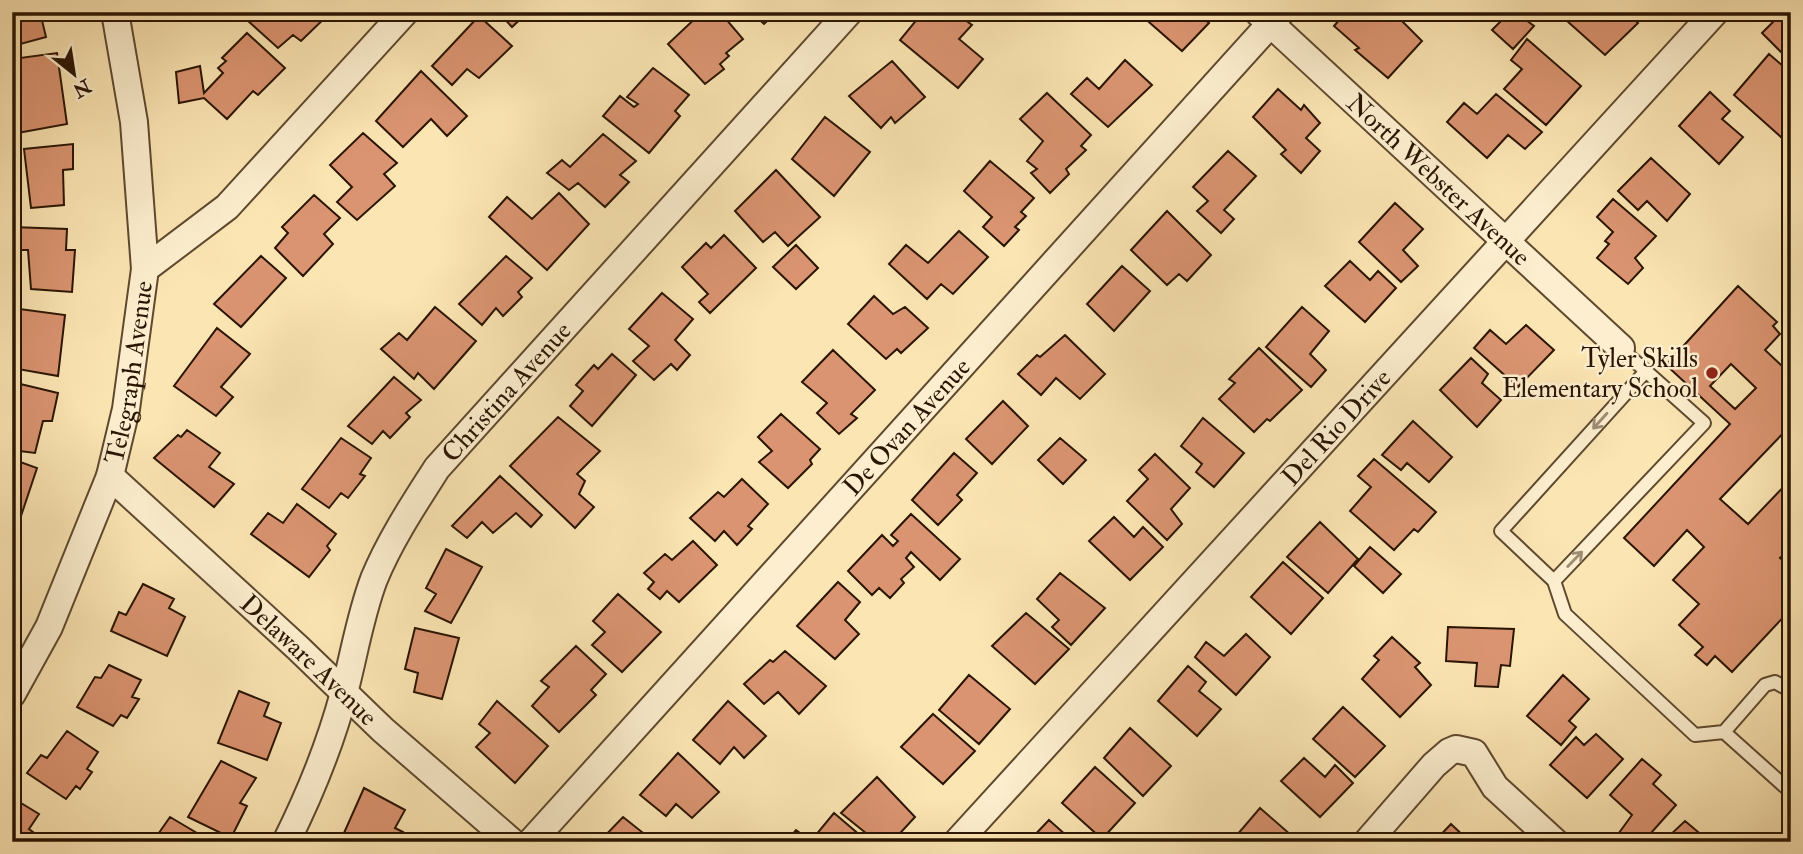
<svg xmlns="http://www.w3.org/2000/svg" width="1803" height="854" font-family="'IM FELL Double Pica',serif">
	<rect width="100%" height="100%" fill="#fbe5b3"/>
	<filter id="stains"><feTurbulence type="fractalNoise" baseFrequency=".00286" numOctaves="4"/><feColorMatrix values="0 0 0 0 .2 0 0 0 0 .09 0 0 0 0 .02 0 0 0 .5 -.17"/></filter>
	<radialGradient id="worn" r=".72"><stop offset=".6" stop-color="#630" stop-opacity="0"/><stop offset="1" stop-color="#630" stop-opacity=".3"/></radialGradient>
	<path fill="#da9471" stroke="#2a1503" stroke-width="2" fill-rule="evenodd" d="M12 12H40L46 37 13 46Z
		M256 12H331L301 41 293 35 278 48 247 20Z
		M498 12H528L512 27Z
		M702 12H720L743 39 726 53 729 56 720 64 724 69 705 84 668 44Z
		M751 12H777L764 24Z
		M923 12H954L972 25 959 39 983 59 958 88 900 40Z
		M1146 12H1197L1209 23 1182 51 1142 16Z
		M1346 12H1393L1422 41 1388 78 1355 50 1359 48 1334 26Z
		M1510 12H1515L1534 26 1513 49 1492 30Z
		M1572 12H1626L1638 23 1605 55 1566 20Z
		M1783 12H1791V46L1788 44 1782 53 1762 33Z
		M479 16 512 46 479 78 467 69 452 85 432 66Z
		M247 33 285 68 258 95 253 91 227 119 204 98 179 103 176 72 200 66 204 93 223 73 218 68 226 61 222 58Z
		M1527 39 1581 86 1546 125 1504 89 1522 69 1511 60Z
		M57 53 67 124 12 134V84L16 83 12 59Z
		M1769 54 1791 73V112L1786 117 1791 121V127L1781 137 1734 95Z
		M1125 60 1152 85 1108 127 1071 94 1087 78 1099 89Z
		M892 61 925 97 895 123 891 117 881 128 849 96Z
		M653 68 689 95 675 111 680 116 649 153 603 116 620 96 634 107 638 104 627 97Z
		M421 71 467 116 447 136 431 119 403 147 376 121Z
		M1278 89 1301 110 1304 105 1320 123 1306 138 1320 151 1301 173 1281 154 1286 150 1253 117Z
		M1710 92 1730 111 1722 119 1743 137 1719 164 1679 126Z
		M1047 93 1091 135 1081 146 1086 150 1066 169 1069 174 1050 193 1031 173 1037 169 1027 161 1043 141 1020 119Z
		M1496 94 1542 132 1525 149 1508 135 1487 158 1447 122 1464 103 1477 114Z
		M825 117 870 152 834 196 792 159Z
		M363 133 397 163 384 174 395 186 357 220 337 202 352 187 330 165Z
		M603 134 636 161 620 175 629 182 605 207 578 183 569 190 547 173 562 160 570 167Z
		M73 144V169L63 170 64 205 31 208 24 149Z
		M1228 151 1256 176 1224 210 1234 219 1221 233 1197 211 1208 201 1193 187Z
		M1651 158 1690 194 1667 221 1647 201 1638 210 1618 191Z
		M990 161 1034 198 1021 212 1026 216 1015 227 1019 230 1004 246 983 227 992 217 964 191Z
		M776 170 820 217 788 246 775 232 763 242 735 211Z
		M559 193 589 224 547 270 489 217 507 197 532 219Z
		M314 195 340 218 324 234 333 244 303 276 275 248 288 233 282 227Z
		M1613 199 1656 236 1635 258 1643 268 1628 284 1597 258 1609 244 1605 241 1613 232 1597 217Z
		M1395 203 1423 229 1403 250 1418 266 1401 282 1359 242Z
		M1167 211 1211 255 1187 281 1179 274 1167 285 1131 250Z
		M12 227 67 229 66 250H75L72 292 31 289 28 250H12Z
		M959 231 988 257 953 294 941 284 927 299 889 264 906 245 928 263Z
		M724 235 756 268 710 313 699 302 708 294 682 267 706 243 711 248Z
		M796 245 818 268 796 289 773 267Z
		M261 256 286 278 241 327 214 304Z
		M506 256 532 278 518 292 522 297 503 316 496 308 482 325 459 304Z
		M1350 261 1370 280 1378 271 1396 288 1365 322 1325 286Z
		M1122 266 1150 291 1114 331 1087 304Z
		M1738 286 1777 322 1773 326 1780 334 1765 350 1782 366 1791 356V425L1720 499 1748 524 1791 479V547L1780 558 1791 567V609L1732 672 1715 656 1707 665 1695 655 1703 647 1679 625 1699 604 1673 580 1704 547 1687 530 1654 566 1624 538 1730 424 1666 365ZM1731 364 1756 388 1735 409 1710 386Z
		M662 293 693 319 675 340 690 355 677 370 671 364 654 380 633 361 649 346 629 329Z
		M874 296 893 314 905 307 928 328 901 353 897 349 886 359 848 324Z
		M435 307 476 341 434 389 418 373 414 379 381 349 399 333 407 340Z
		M1302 307 1329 331 1310 354 1326 370 1311 387 1266 347Z
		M12 308 65 315 58 376 12 368Z
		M1526 325 1554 350 1518 387 1474 348 1490 330 1506 344Z
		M217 328 250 354 221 387 233 397 216 416 174 386Z
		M1065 335 1105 374 1080 399 1056 378 1041 395 1018 374 1037 355 1040 357Z
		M1259 348 1302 390 1270 421 1267 419 1254 432 1219 399 1235 383 1229 379Z
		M833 350 875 390 851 414 857 418 839 434 817 413 827 403 802 382Z
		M612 354 636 375 592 426 570 406 583 391 576 385 594 365 598 369Z
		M1471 358 1488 374 1482 383 1501 400 1477 427 1440 390Z
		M394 377 421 400 406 413 410 417 390 438 383 431 372 444 348 426Z
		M12 382 58 393 52 421H43L35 453 12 450Z
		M1003 401 1028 426 992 464 966 439Z
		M781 414 820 449 810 460 812 464 788 488 759 462 772 451 758 437Z
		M558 417 600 451 577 474 585 481 579 494 594 507 575 528 510 466Z
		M1203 418 1244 453 1214 487 1196 472 1202 464 1181 446Z
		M1413 421 1452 457 1429 482 1407 463 1401 470 1382 455Z
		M187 430 220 453 209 467 234 484 214 507 154 458 178 435 181 437Z
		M341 438 371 458 360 474 365 476 348 498 341 493 329 508 302 489Z
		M1060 438 1086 460 1063 484 1038 460Z
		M954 453 977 473 957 495 962 500 938 525 912 500Z
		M1155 454 1190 488 1171 509 1182 524 1167 540 1127 501 1148 479 1139 470Z
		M12 459 37 468 16 531 12 530Z
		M1374 459 1436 512 1418 532 1414 529 1394 550 1350 511 1371 487 1358 476Z
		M500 476 542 515 531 527 516 513 493 533 482 522 467 538 452 526Z
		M742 479 768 504 748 526 752 529 737 545 724 531 715 541 690 518 718 492 724 497Z
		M297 504 336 534 327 546 330 550 309 577 251 534 268 513 283 523Z
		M911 514 960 559 940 580 911 552 906 558 914 567 901 579 904 583 890 598 879 588 872 595 848 571 882 535 893 546 898 541 891 535Z
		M1114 517 1134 537 1143 527 1163 547 1130 580 1089 541Z
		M1320 522 1358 559 1328 593 1287 557Z
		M693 541 717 565 679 602 667 591 660 599 648 589 654 582 644 573 665 554 672 560Z
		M1370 547 1401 574 1383 593 1354 566Z
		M446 549 482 567 451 623 425 611 436 594 426 588Z
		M1283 562 1323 598 1291 634 1251 597Z
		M1060 573 1105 608 1071 645 1052 627 1059 620 1037 599Z
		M838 582 860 602 845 620 859 634 835 659 797 626Z
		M143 584 174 599 169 608 185 617 167 656 111 631 119 612 126 615Z
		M618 594 661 632 622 672 592 645 605 632 593 621Z
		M1026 613 1069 649 1035 684 992 646Z
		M1448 627 1514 629 1510 666 1501 665 1498 687 1475 686 1477 663 1446 661Z
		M415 628 459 638 442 699 414 692 418 673 405 669Z
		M1246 634 1270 657 1236 695 1195 657 1206 642 1224 656Z
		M1392 637 1420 663 1415 667 1431 685 1400 717 1362 679 1379 660 1374 656Z
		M576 646 606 674 591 690 596 695 559 732 532 706 549 687 541 681Z
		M785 651 826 686 799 714 778 692 764 704 744 684 770 660 773 662Z
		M109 665 141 680 132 697 139 699 127 718 121 715 113 726 77 707 95 677 101 678Z
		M1188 666 1206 682 1199 691 1221 709 1197 736 1158 701Z
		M969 675 1010 709 979 744 939 710Z
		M1563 675 1589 699 1569 721 1576 727 1561 745 1527 716Z
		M239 691 269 703 264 716 281 723 267 760 218 743Z
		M497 701 548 746 515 783 476 747 490 733 479 724Z
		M728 701 766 736 744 758 734 747 720 764 693 740Z
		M1343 707 1385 746 1355 777 1313 739Z
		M933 714 975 751 943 784 901 747Z
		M1130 728 1171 766 1143 796 1104 758Z
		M67 731 98 752 87 769 92 772 80 789 76 786 66 799 27 773 41 755 47 758Z
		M1596 734 1623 759 1587 798 1550 765 1576 737 1584 745Z
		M678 753 719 792 692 818 676 804 666 816 640 795Z
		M1304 758 1325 777 1335 765 1353 783 1320 817 1281 781Z
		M1642 759 1661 775 1653 784 1676 805 1643 842H1628L1619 833 1632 815 1610 795Z
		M221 761 256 778 240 803 247 806 231 838 188 817Z
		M1095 767 1135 803 1102 839 1062 803Z
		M877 777 915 817 892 842H877L841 813Z
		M364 788 405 810 395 828 403 832 398 842H340Z
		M21 803 39 814 29 829 46 842H12V813Z
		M1260 808 1299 842H1245L1237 835Z
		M834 813 868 842H786L796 830 811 841Z
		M170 817 197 833 192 842 154 840Z
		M623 817 652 840 599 842Z
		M1049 820 1067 836 1062 842H1028Z
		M1685 821 1710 842H1652L1659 835 1665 840Z
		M1451 824 1470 842H1434Z"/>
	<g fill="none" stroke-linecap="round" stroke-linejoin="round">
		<g stroke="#5e492f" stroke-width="16">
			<path id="lane" d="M1621 348 1629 356 1704 423 1554 581 1501 531 1646 371
				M1554 581 1565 614 1695 735 1724 732 1765 685 1775 682 1791 691
				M1724 732 1791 792"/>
		</g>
		<g stroke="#5e492f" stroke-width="30">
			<g id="street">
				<path d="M115 12 134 122 145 269"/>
				<path id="s1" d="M1259 13 1621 348"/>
				<path id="s2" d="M110 476 298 648 383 730 512 842"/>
				<path id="s3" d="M12 694 49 627 110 476 126 409 145 269 227 207 405 12"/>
				<path id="s4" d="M286 842C310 794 330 745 344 693 354 655 360 616 374 579 390 540 414 504 437 468L849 12"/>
				<path id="s5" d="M531 842 1281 12"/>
				<path id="s6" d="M957 842 1715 12"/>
				<path d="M1367 842 1434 765 1449 752 1456 749 1474 753 1495 787 1555 842"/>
			</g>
		</g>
		<use href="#lane" stroke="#fceece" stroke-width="12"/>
		<use href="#street" stroke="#fceece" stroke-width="26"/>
	</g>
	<defs><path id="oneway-shaft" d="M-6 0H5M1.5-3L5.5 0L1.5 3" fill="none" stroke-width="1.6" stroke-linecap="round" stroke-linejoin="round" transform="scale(1.75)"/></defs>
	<g stroke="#9e8c73">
		<use href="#oneway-shaft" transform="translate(1600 421) rotate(132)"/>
		<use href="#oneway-shaft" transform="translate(1575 559) rotate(-46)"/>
	</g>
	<circle fill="#8f2418" stroke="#fceece" stroke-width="2.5" cx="1712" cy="373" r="7"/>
	<g text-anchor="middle" stroke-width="5" stroke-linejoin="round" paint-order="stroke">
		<g font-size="26" fill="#2a1503" stroke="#fceece">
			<text dy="9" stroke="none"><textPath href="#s1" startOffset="245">North Webster Avenue</textPath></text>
			<text dy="9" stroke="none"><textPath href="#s3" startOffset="345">Telegraph Avenue</textPath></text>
			<text dy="9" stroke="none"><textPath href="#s4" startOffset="509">Christina Avenue</textPath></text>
			<text dy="9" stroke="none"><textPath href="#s5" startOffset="560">De Ovan Avenue</textPath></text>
			<text dy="9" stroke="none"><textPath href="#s6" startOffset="562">Del Rio Drive</textPath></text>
			<text dy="9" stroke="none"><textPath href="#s2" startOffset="271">Delaware Avenue</textPath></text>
		</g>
		<g font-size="26" fill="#2a1503" stroke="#fceece" text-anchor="end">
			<text x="1698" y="367">Tyler Skills<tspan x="1698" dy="30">Elementary School</tspan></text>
		</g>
	</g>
	<rect width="1803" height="854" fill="none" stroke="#fbe5b3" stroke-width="42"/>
	<rect x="14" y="14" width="1775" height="826" fill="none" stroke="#2a1503" stroke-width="3.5"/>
	<rect x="21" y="21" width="1761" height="812" fill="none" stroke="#2a1503" stroke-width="2"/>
	<g transform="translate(74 74) rotate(150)" stroke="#fceece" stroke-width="5" paint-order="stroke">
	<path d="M0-5L12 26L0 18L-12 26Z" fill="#2a1503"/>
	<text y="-10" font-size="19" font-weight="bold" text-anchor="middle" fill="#2a1503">N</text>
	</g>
	<rect width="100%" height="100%" filter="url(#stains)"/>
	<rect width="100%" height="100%" fill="url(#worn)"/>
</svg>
